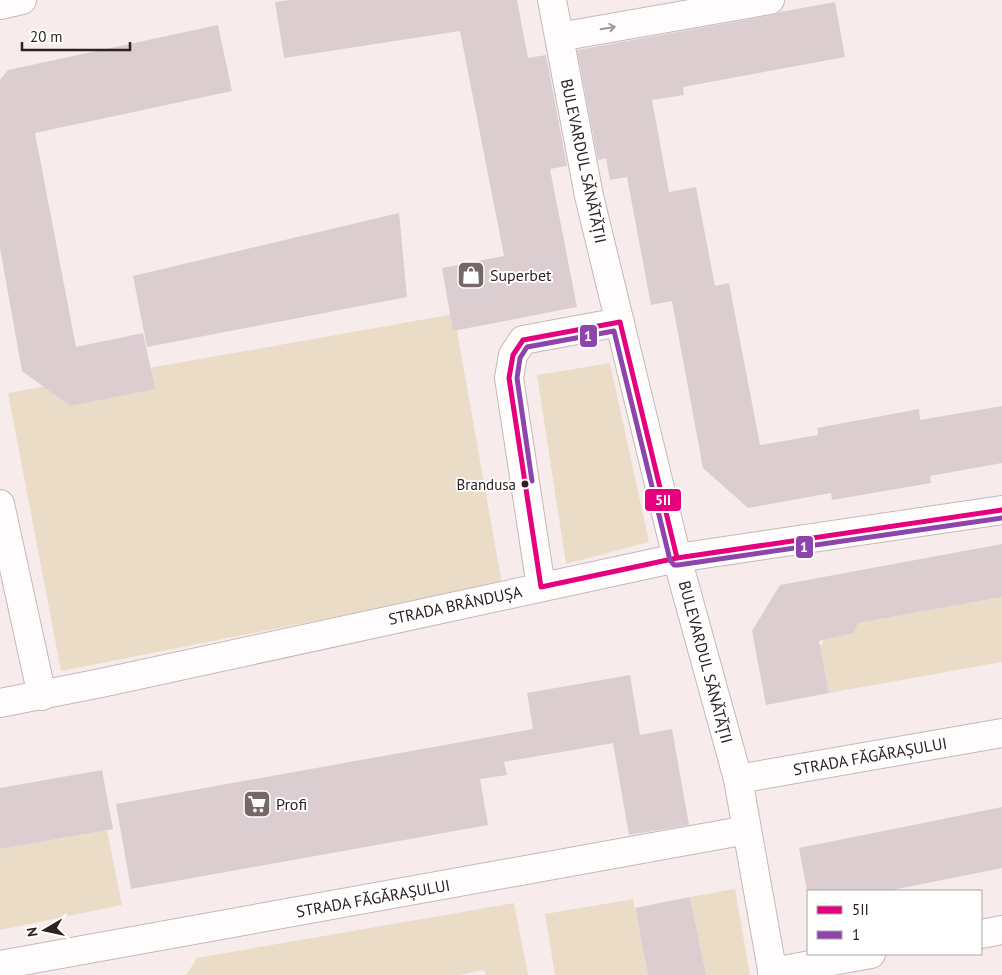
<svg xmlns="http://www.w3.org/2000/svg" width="1002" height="975" font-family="'PT Sans',sans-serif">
	<rect width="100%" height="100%" fill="#f7eceb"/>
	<path fill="#ebdcc8" d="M454 314 502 584 61 671 8 393Z
		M610 363 649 542 566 564 537 375Z
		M1002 597V662L829 693 820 647 824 640 853 633 858 623Z
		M107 830 122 905 0 930V849Z
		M735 889 750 975H706L690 897Z
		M633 899 648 975H555L545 914Z
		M514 903 528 975H486L484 970 458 975H186L197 958Z"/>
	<path fill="#dccdd1" d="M291 0H517L528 58 546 55 567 166 550 169 577 307 453 331 442 268 504 256 460 31 284 58 275 2Z
		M835 2 845 57 683 87 684 95 652 100 669 192 696 187 715 286 729 283 760 445 818 435 817 428 919 409 920 420 1002 406V463L930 476 931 483 832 500 831 493 748 508 703 468 672 301 651 305 627 177 610 180 606 158 598 160 577 50 773 15 780 12Z
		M218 25 232 91 35 133 76 347 143 333 155 389 70 406 22 371 0 248V80L8 70Z
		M399 213 407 297 147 347 133 276Z
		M1002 544V597L858 623 854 633 819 641 829 693 766 705 752 631 780 585Z
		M630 675 640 735 672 729 689 825 629 835 613 743 504 762 507 775 480 779 488 825 131 889 116 804 533 729 527 693Z
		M102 770 113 829 0 849V788Z
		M1002 807V868L887 891H807L799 848Z
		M690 897 706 975H648L635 908Z"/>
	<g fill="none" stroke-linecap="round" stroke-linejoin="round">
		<g stroke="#c4b9b8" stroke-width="30">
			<path id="minor" d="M552 0 559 37 589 196 677 558 738 779 773 975
				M0 5 22 0
				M559 37 770 0
				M0 504 42 696
				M541 587 509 378 513 355 523 340 620 322
				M0 703 101 683 677 558 1002 510
				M738 779 1002 733
				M981 934 1002 930
				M0 965 747 830
				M772 972 871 954"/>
		</g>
		<use href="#minor" stroke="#fefcfc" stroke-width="28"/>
		<g stroke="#fff" stroke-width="9">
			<path id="bus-1" d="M620 322 677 558 541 587 509 378 513 355 523 340Z
				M677 558 1002 510"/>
		</g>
		<g stroke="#fff" stroke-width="9">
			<path id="bus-2" d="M532 481 517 378 520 358 527 347 614 331 670 560 674 565H678L1002 518"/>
		</g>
		<use href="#bus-1" stroke="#e5007d" stroke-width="5"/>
		<use href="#bus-2" stroke="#8e44ad" stroke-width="5"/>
	</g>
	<defs><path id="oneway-shaft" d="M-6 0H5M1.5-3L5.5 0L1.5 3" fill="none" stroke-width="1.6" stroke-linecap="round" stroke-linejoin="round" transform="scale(1.25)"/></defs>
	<use stroke="#a19999" href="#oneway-shaft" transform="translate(608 28) rotate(-10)"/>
	<defs>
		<g id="shop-square" transform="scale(1.4375)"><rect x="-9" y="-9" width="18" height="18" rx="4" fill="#756867" stroke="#fff"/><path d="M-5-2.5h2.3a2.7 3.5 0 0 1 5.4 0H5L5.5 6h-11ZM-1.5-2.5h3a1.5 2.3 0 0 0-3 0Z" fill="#fff"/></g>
		<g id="supermarket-square" transform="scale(1.4375)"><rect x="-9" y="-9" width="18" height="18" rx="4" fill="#756867" stroke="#fff"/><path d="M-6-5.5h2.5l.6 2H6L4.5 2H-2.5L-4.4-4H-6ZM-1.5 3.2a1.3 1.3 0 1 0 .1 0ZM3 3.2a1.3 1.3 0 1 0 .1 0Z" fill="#fff"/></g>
	</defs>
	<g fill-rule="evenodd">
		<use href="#shop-square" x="471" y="275"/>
		<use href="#supermarket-square" x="257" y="804"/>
	</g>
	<circle fill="#2f2120" stroke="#fff" stroke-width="2" cx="525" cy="484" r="4.5"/>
	<g text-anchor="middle" stroke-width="4" stroke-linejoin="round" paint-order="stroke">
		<g font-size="15" fill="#2f2120" stroke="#fff" text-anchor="end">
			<text x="516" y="490">Brandusa</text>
		</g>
		<g font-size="16" fill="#2f2120" stroke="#fff">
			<text transform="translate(584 161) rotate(78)" y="6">BULEVARDUL SĂNĂTĂȚII</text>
			<text transform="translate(455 605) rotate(-12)" y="6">STRADA BRÂNDUȘA</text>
			<text transform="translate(706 662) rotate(75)" y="6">BULEVARDUL SĂNĂTĂȚII</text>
			<text transform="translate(870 756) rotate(-10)" y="6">STRADA FĂGĂRAȘULUI</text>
			<text transform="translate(373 898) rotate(-10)" y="6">STRADA FĂGĂRAȘULUI</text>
		</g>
		<g font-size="16" fill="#2f2120" stroke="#fff" text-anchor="start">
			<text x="490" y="281">Superbet</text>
			<text x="276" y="810">Profi</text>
		</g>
	</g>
	<g stroke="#fff" stroke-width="2">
		<rect x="579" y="324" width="19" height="24" rx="5" fill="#8e44ad"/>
		<rect x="644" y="488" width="38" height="24" rx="5" fill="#e5007d"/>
		<rect x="795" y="535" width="19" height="24" rx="5" fill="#8e44ad"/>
	</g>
	<g font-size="14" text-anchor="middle" font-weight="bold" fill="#fff">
		<text x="588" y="341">1</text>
		<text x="663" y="505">5II</text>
		<text x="804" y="552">1</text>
	</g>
	<rect x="807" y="890" width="175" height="65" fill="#ffffff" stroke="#aca6a6"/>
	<rect x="817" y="906" width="25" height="8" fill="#e5007d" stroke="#aca6a6"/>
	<text x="852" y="915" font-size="15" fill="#2f2120">5II</text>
	<rect x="817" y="931" width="25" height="8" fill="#8e44ad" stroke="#aca6a6"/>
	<text x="852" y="940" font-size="15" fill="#2f2120">1</text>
	<g transform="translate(45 930) rotate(261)" stroke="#ffffff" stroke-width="4" paint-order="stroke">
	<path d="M0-4L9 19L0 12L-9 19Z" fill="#2f2120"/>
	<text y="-8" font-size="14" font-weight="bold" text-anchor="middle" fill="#2f2120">N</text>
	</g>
	<path d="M22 42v8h108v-8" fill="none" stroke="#2f2120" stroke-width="2.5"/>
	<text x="30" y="42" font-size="15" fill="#2f2120" stroke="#ffffff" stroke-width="4" paint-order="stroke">20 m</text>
</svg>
